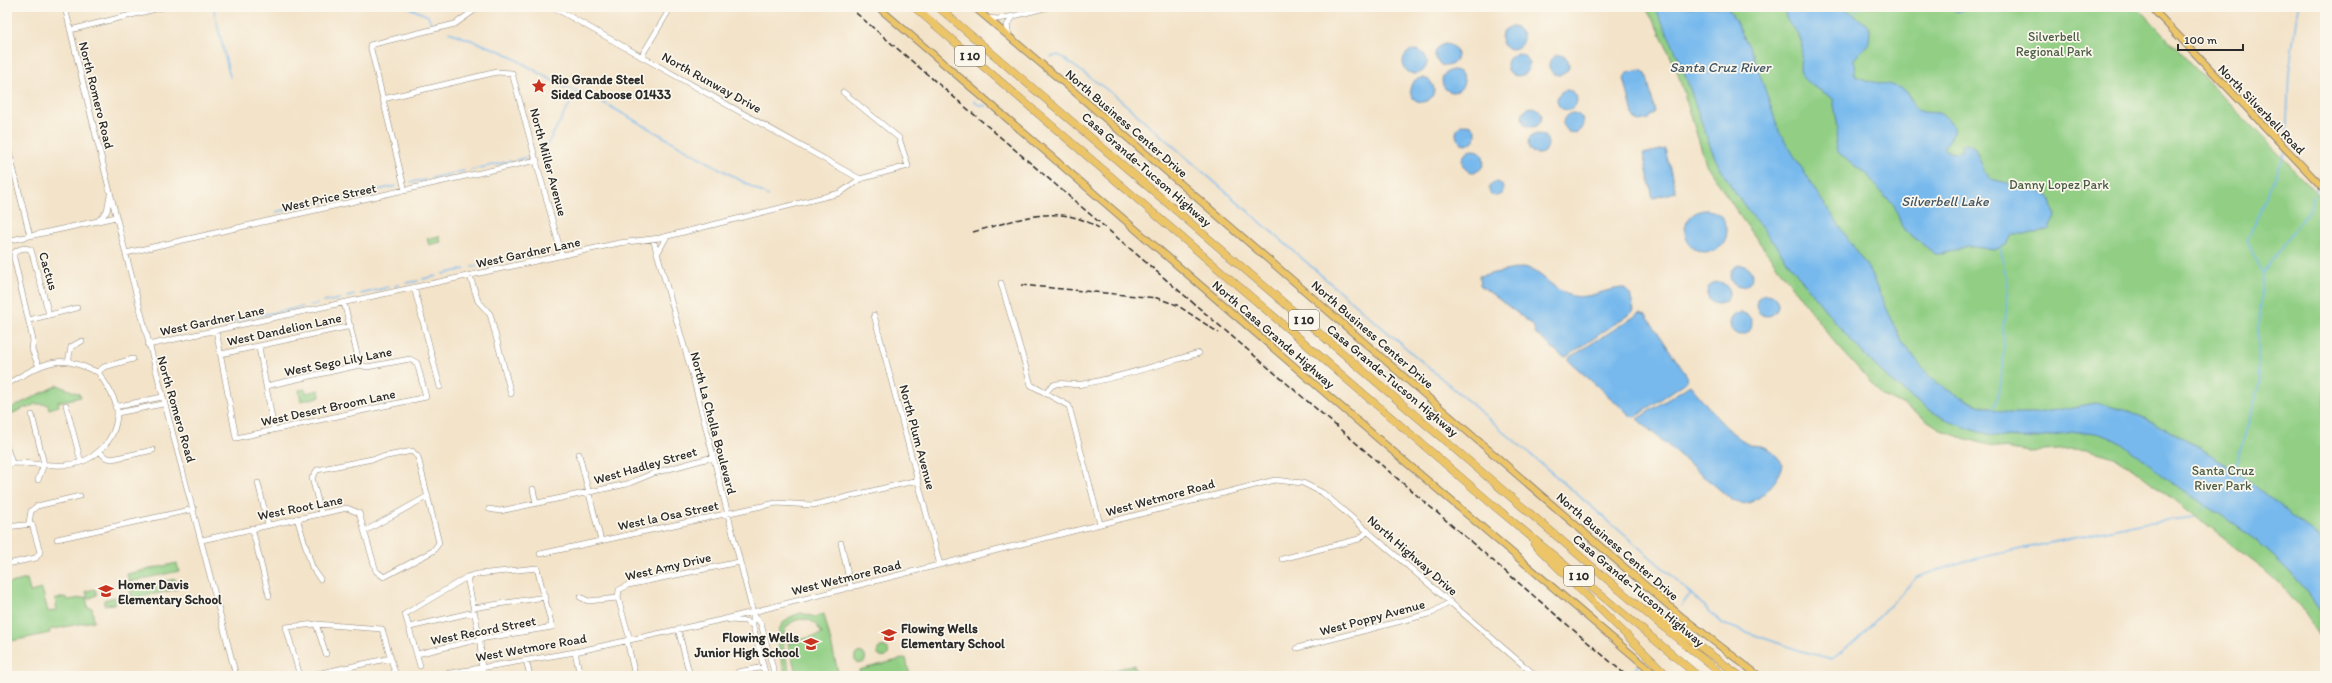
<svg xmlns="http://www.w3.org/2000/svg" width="2332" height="683" font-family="Itim,sans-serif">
	<rect width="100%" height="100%" fill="#fbf7ec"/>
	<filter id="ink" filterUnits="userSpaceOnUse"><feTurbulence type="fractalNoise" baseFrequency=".025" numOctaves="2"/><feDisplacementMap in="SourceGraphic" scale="8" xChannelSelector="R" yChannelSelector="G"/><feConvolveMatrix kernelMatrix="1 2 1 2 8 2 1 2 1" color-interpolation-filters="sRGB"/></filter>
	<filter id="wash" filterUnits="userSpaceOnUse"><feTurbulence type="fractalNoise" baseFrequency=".012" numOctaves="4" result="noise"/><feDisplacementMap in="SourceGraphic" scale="16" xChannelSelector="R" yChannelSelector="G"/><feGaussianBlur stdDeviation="0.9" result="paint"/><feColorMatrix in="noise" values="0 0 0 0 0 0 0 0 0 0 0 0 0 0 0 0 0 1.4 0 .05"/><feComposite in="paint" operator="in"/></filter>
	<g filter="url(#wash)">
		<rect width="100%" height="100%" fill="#f3e3c9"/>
		<path fill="#92cf85" stroke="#5e7d58" d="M1645 7H2138L2192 65 2325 201V644L2301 608 2285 589 2262 568 2131 467 2111 456 2090 450 2070 449 2030 452 1997 447 1963 438 1942 430 1902 404 1882 395 1830 337 1742 219 1706 164 1677 71 1658 28Z
			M439 236 441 242 429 245 427 239Z
			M58 385 79 394 81 397 58 402 59 406 49 409 47 404H35L27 409 26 407 7 416V410Z
			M305 389 306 393 319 390 320 397 301 401 299 390Z
			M177 563 179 571 129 582 127 574Z
			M27 579 30 592 42 589 48 612 57 610 55 599 65 597 69 600 86 597 88 608H92L94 621 49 630 50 633 7 642V584Z
			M175 579 177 589 132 599 130 589Z
			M95 589 97 595 88 599 86 591Z
			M115 597V604L104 605V600Z
			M801 613 815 617 824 614 839 676H797L788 643 822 634 815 623C808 619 801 618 794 621 774 631 787 660 791 676H786C779 651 766 622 801 613Z
			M877.5 652a5.5 5.5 0 1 1 11 0a5.5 5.5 0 1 1-11 0Z
			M854.5 658a5.5 5.5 0 1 1 11 0a5.5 5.5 0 1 1-11 0Z
			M906 658 910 676H860L859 670Z
			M1134 665 1137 676H1090Z"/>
		<path fill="#77b9ed" stroke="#51728c" d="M1654 7H1728L1753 54 1779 131 1817 193 1868 268 1903 344 1928 375 1944 388 1975 404 2009 413H2038L2096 403 2132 412 2188 440 2244 477 2325 543V619C2295 569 2252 535 2203 503 2194 497 2183 492 2174 485 2147 466 2121 432 2084 432 2068 431 2051 437 2036 438 2000 440 1964 431 1933 412 1871 375 1818 301 1774 244 1754 218 1733 193 1718 164 1708 144 1702 122 1694 101 1683 68 1671 37 1654 7Z
			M1787 7H1843L1865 23 1870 30 1869 43 1854 59 1855 75C1870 85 1890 81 1904 90 1913 95 1910 108 1920 111 1925 113 1932 112 1938 113 1942 114 1946 117 1948 119 1959 130 1951 139 1943 148L1953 153 1963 150 1962 145 1967 143 1974 147 1985 172 1991 179 2045 192 2051 199 2055 217 2049 229 2037 234H2013L2006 245 1994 250 1968 246 1943 254H1935L1917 240 1902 227 1894 205 1883 195 1866 173 1849 162 1837 151 1835 143 1838 127 1833 99C1825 92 1810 86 1803 78 1795 67 1806 50 1800 38 1795 27 1781 22 1787 7Z
			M1950 7H1969L1957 12Z
			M1501 38a11 11 0 1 1 22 0a11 11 0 1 1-22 0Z
			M1435 55a11 11 0 1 1 22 0a11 11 0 1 1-22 0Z
			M1403 62a12 12 0 1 1 24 0a12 12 0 1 1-24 0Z
			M1507 65a11 11 0 1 1 22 0a11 11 0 1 1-22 0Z
			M1549 65a10 10 0 1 1 20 0a10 10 0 1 1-20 0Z
			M1442 81a11 11 0 1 1 22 0a11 11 0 1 1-22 0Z
			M1640 70 1646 73 1655 112 1649 119 1639 121 1634 118 1624 78 1627 73Z
			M1410 90a12 12 0 1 1 24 0a12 12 0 1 1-24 0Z
			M1557 100a10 10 0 1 1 20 0a10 10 0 1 1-20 0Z
			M1522 117a10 10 0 1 1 20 0a10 10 0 1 1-20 0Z
			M1563 123a10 10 0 1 1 20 0a10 10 0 1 1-20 0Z
			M1456 134a10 10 0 1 1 20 0a10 10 0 1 1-20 0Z
			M1528 144a10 10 0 1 1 20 0a10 10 0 1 1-20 0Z
			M1665 149 1676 192 1653 198 1643 154Z
			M1462 161a11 11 0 1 1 22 0a11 11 0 1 1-22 0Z
			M1489 189a7 7 0 1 1 14 0a7 7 0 1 1-14 0Z
			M1685 231a21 21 0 1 1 42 0a21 21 0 1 1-42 0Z
			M1730 276a11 11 0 1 1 22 0a11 11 0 1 1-22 0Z
			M1525 267C1542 272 1552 289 1569 295 1588 301 1605 288 1624 288L1630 294 1634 311 1566 357 1562 356 1536 334 1533 325 1480 285 1479 276Z
			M1707 293a11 11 0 1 1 22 0a11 11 0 1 1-22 0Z
			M1756 305a11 11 0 1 1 22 0a11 11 0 1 1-22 0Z
			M1730 324a11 11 0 1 1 22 0a11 11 0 1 1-22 0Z
			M1640 313 1646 315 1687 376 1686 382 1635 417 1631 416 1569 361V358Z
			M1690 385C1707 404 1725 432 1749 444 1753 446 1758 445 1762 446 1770 448 1778 457 1783 464 1781 477 1764 497 1751 502 1745 505 1739 503 1733 501L1637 419Z"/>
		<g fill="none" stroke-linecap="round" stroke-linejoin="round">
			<path stroke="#77b9ed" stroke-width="1.5" d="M216 7 214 11 230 77
				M408 7 428 16 431 22
				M1852 14 1861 7
				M449 32 503 52 564 87 590 95 768 196
				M1051 57 1059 55 1117 97 1336 288 1670 574 1723 624 1798 650 1832 659 1857 640 1917 577 1965 561 2144 523 2194 517
				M974 101 979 105 986 106
				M2286 146 2289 72 2298 7
				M543 152 577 91
				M516 160 528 157
				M471 170 511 161
				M432 178 464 171
				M2319 181 2325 164
				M411 182 426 180
				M276 212 396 186
				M2000 248 2004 263
				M472 267 477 266
				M443 274 465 269
				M2263 274 2311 206 2317 186
				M423 279 436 276
				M406 283 418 281
				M395 286 399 285
				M361 294 389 287
				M347 297 354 295
				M324 302 340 299
				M309 306 317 304
				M257 316 302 307
				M230 322 252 317
				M1993 410 2000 389 2004 351 2003 327 2008 294 2004 267
				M2234 470 2259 388 2258 339 2263 274 2247 241 2285 152
				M2202 508 2207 504
				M1681 606 1691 593
				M1634 671 1638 665"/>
		</g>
	</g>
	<g filter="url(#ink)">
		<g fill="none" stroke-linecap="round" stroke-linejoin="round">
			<g stroke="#8f877a" stroke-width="6">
				<path id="minor" d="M65 7C117 231 179 453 236 676
					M553 7 860 179
					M1014 16 1048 7
					M987 18 998 19 1014 16 1007 25 1009 36
					M70 30 164 7
					M641 57 671 7
					M383 99 497 72 512 73 562 256
					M7 143 30 236
					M405 191 370 45 455 24 479 7
					M99 220 107 211 110 195
					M653 239 693 377 753 613V626L766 676
					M7 241 116 217
					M126 253 537 160
					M657 254 667 236
					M470 276 478 301 490 314 511 394
					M1001 283 1031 385 1069 406 1100 524
					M414 287 440 387
					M344 303 360 365
					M874 315 940 565
					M29 320 77 308
					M216 330 236 438 426 397 417 363 410 359 367 367 360 365 266 386
					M148 345 619 243 660 238 840 193 860 179 908 166 899 138 843 92
					M259 347 274 430
					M221 354 351 326
					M68 362 71 347 82 341
					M39 367 32 350 33 340 14 258V253C19 248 26 247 31 250L49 314
					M98 372 104 367 133 359
					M7 384C24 375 47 358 68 362 78 363 88 369 98 372 105 383 118 400 117 414 116 442 92 464 65 465 47 466 29 463 12 463L7 467
					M1046 394C1053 376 1069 387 1083 384 1122 377 1161 364 1199 353
					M66 405 81 462
					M115 407 162 397
					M117 413 163 404
					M32 415 44 464 38 480
					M7 448 12 463
					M100 452 105 457 112 459 153 450
					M579 454 601 541
					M258 483 268 524
					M533 489 536 503
					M489 509 500 511 627 484 654 473 713 457
					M7 515 11 526
					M297 518 312 567 320 579
					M29 523 31 511 37 506 80 496
					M7 527 32 524 40 552 36 558 7 564
					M252 528 269 596
					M365 531 428 496
					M57 539 194 509
					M202 540 347 508 359 513 376 571 384 577 433 551 439 543 418 457 412 451 317 470 312 478 321 513
					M841 543 851 588
					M540 554 776 503 813 505 918 480
					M1282 559 1359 539 1368 531
					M467 577 480 639 482 676
					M580 597 588 601 618 598 619 590 628 585 739 562
					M618 598 630 640
					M473 608 545 597
					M753 613 761 624 775 676
					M729 620 746 621 753 626
					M316 624 326 654
					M410 627 474 612
					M678 629 690 676
					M627 640 635 676
					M1297 648 1432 613 1450 602
					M575 652 580 676
					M417 654 480 639 552 627 537 568 478 574 467 577 405 614 420 666
					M526 660 530 676
					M738 672 764 667
					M300 676 286 627 316 624 382 629 396 676
					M307 676 391 658
					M433 676 575 652 725 619 1275 480 1303 483 1323 493 1536 676"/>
			</g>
			<g stroke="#8f877a" stroke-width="8">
				<path id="major" d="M878 7 1382 442 1657 676
					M974 7 1070 88 1682 617 1759 676
					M2151 7 2325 190"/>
			</g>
			<g stroke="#8f877a" stroke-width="8">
				<path id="highway" d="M914 7 1493 505 1698 676
					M938 7 1657 622 1724 676
					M1534 544 1668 676
					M1650 610 1740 676"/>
			</g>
			<use href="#minor" stroke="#fff" stroke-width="5"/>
			<use href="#major" stroke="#edc569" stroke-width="6"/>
			<use href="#highway" stroke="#edc569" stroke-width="7"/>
			<path stroke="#2b2b2b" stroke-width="1.5" stroke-dasharray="6 3" stroke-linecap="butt" d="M849 7 1627 676
				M536 85 542 88
				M973 232C1018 220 1057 202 1099 228
				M1021 285 1157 298 1177 305 1219 333"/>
		</g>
	</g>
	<defs>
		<g id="sight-bare" transform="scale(1.2)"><path d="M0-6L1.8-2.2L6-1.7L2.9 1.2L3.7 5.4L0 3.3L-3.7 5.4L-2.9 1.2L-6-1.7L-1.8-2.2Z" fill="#c8321e" stroke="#fbf7ec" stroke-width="2.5" paint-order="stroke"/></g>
		<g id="school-bare" transform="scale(1.2)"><path d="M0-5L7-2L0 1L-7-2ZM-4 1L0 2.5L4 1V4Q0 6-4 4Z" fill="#c8321e" stroke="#fbf7ec" stroke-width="2.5" paint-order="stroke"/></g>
	</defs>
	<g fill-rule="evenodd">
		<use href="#sight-bare" x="539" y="86"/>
		<use href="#school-bare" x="106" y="591"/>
		<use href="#school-bare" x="889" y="635"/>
		<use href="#school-bare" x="811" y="644"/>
	</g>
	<g text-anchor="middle" stroke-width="3.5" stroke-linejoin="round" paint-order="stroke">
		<g fill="#fbf7ec" stroke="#696865" stroke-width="1">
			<rect x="955" y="46" width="30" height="20" rx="3"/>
			<rect x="1289" y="310" width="30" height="20" rx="3"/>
			<rect x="1564" y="566" width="30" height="20" rx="3"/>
		</g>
		<g font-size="12" font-weight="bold" fill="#2b2b2b">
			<text x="970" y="60">I 10</text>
			<text x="1304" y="324">I 10</text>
			<text x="1579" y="580">I 10</text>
		</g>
		<g font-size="13" fill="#4a5c46" stroke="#fbf7ec">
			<text x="2054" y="41">Silverbell<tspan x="2054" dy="15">Regional Park</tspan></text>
			<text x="2059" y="189">Danny Lopez Park</text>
			<text x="2223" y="475">Santa Cruz<tspan x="2223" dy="15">River Park</tspan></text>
		</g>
		<g font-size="13" font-weight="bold" fill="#2b2b2b" stroke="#fbf7ec" text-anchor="start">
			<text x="551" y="84">Rio Grande Steel<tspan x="551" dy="15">Sided Caboose 01433</tspan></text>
			<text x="118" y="589">Homer Davis<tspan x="118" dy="15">Elementary School</tspan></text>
			<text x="901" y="633">Flowing Wells<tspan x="901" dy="15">Elementary School</tspan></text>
			<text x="799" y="642" text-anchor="end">Flowing Wells<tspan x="799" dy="15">Junior High School</tspan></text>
		</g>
		<g font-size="13" fill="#2b2b2b" stroke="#fbf7ec">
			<text transform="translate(712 82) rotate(29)" y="5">North Runway Drive</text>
			<text transform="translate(97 95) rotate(76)" y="5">North Romero Road</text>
			<text transform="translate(2262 109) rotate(46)" y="5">North Silverbell Road</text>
			<text transform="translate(1127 123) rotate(41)" y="5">North Business Center Drive</text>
			<text transform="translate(549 162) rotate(75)" y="5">North Miller Avenue</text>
			<text transform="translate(1147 169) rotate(41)" y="5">Casa Grande-Tucson Highway</text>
			<text transform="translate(329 197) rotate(-12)" y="5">West Price Street</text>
			<text transform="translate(528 252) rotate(-12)" y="5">West Gardner Lane</text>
			<text transform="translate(49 271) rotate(74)" y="5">Cactus</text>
			<text transform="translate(212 320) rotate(-12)" y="5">West Gardner Lane</text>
			<text transform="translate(284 329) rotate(-12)" y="5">West Dandelion Lane</text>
			<text transform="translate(1274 334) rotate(41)" y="5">North Casa Grande Highway</text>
			<text transform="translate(1373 334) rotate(41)" y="5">North Business Center Drive</text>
			<text transform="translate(338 361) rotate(-11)" y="5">West Sego Lily Lane</text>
			<text transform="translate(1393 380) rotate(40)" y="5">Casa Grande-Tucson Highway</text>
			<text transform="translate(328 407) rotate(-12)" y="5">West Desert Broom Lane</text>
			<text transform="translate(177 409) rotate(74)" y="5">North Romero Road</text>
			<text transform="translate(714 423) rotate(75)" y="5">North La Cholla Boulevard</text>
			<text transform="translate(918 437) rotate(75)" y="5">North Plum Avenue</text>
			<text transform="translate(645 465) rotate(-16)" y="5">West Hadley Street</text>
			<text transform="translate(1160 497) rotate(-15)" y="5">West Wetmore Road</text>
			<text transform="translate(300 507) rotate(-11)" y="5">West Root Lane</text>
			<text transform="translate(668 515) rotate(-12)" y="5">West la Osa Street</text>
			<text transform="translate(1618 546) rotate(41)" y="5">North Business Center Drive</text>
			<text transform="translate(1413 555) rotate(41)" y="5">North Highway Drive</text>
			<text transform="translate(668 566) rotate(-13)" y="5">West Amy Drive</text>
			<text transform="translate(846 577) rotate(-14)" y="5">West Wetmore Road</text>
			<text transform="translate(1639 590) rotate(40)" y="5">Casa Grande-Tucson Highway</text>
			<text transform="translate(1372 617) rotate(-15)" y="5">West Poppy Avenue</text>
			<text transform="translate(483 630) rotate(-11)" y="5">West Record Street</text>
			<text transform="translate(531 647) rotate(-10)" y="5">West Wetmore Road</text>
		</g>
		<g font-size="14" font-style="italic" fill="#425665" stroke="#fbf7ec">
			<text x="1720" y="72">Santa Cruz River</text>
			<text x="1945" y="206">Silverbell Lake</text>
		</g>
	</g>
	<rect width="2332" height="683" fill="none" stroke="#fbf7ec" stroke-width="24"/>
	<path d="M2178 44v6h65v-6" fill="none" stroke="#2b2b2b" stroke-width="2"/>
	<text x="2184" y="44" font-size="12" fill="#2b2b2b" stroke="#fbf7ec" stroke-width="3" paint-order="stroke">100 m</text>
</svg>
